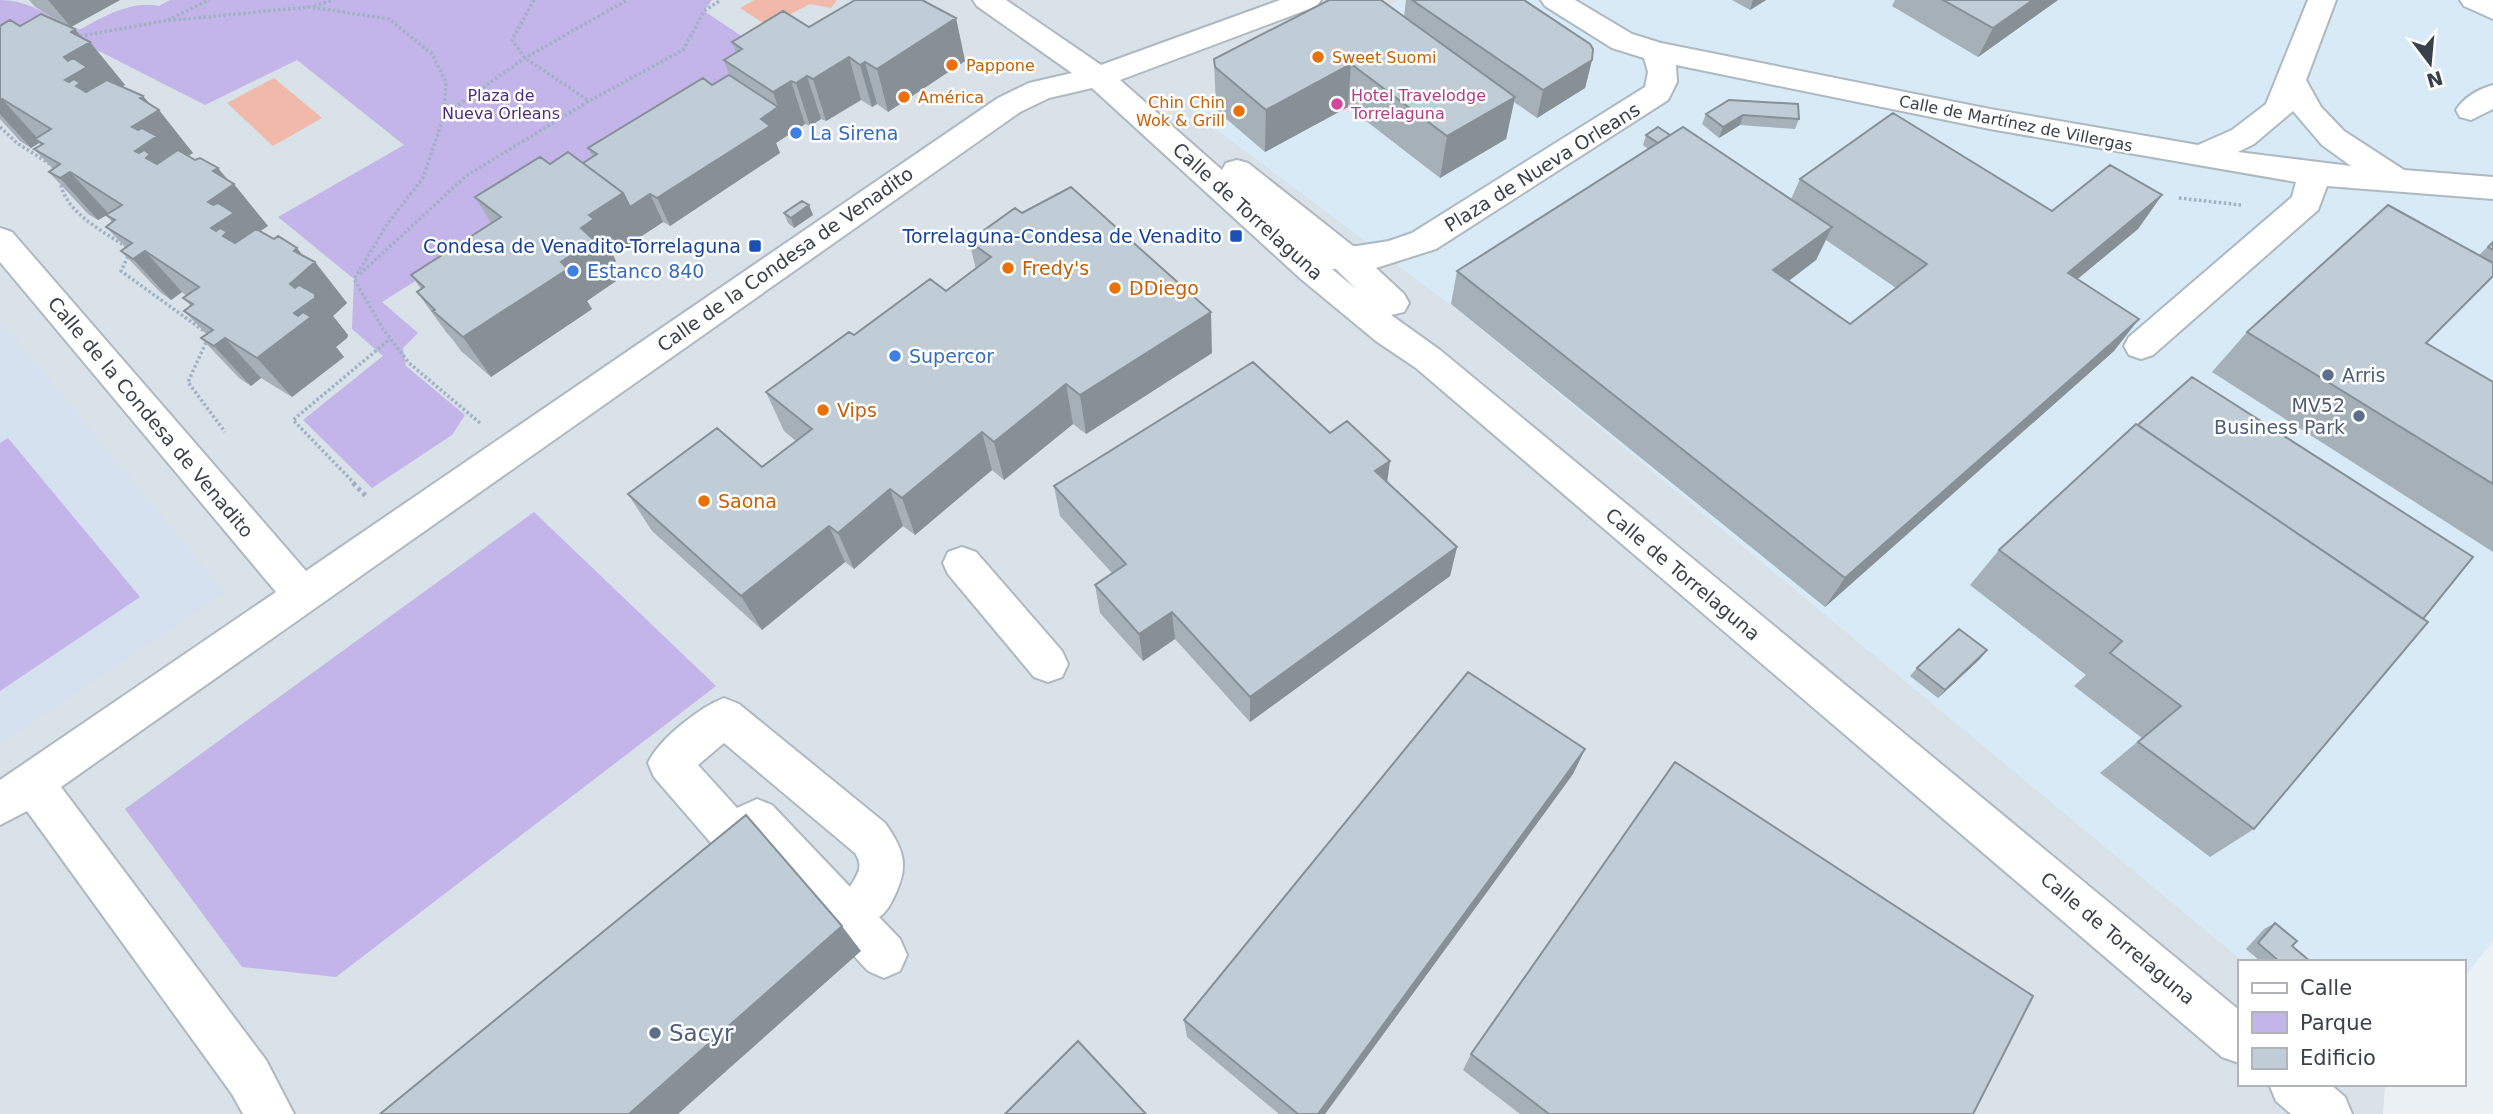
<svg xmlns="http://www.w3.org/2000/svg" width="2493" height="1114" font-family="'DejaVu Sans',sans-serif">
	<rect width="100%" height="100%" fill="#ebf0f5"/>
	<path fill="#d9e1e9" d="M0 0H1401L1352 21 1190 109 1451 304 2244 962H2239V1084H2385L2383 1114H0Z"/>
	<path fill="#d7eaf6" d="M1401 0H2493V941L2463 979V962H2244L1465 316 1189 109 1352 21Z"/>
	<path fill="#d5e1ee" d="M0 319 225 592 0 744Z"/>
	<path fill="#c3b5e9" d="M0 0C28 0 50 16 74 29H81C104 16 133 0 159 6L170 0H712L704 11 773 57 382 302 418 333 403 348 406 366 465 415 452 435 372 488 303 420 383 356 352 329 354 279 278 217 404 145 297 60 205 105 93 48 0 74Z
		M8 438 140 597 0 691V443Z
		M534 512 716 686 336 977 242 967 125 809Z"/>
	<path fill="#f0b9a9" d="M754 0H837L831 8 810 4 768 26 740 8Z
		M274 78 322 118 273 146 227 103Z"/>
	<g fill="none" stroke-linecap="round" stroke-linejoin="round">
		<g stroke="#adb8c1" stroke-width="4">
			<path id="minor" d="M973 0H1006L1101 65 1280 0H1321L1317 6 1120 80 1222 170 1226 163 1237 160 1248 163 1353 246H1357L1389 241 1412 233 1645 87 1648 72 1644 58 1612 48 1545 6 1541 0H1575L1632 34 1661 43 1990 109 2198 145 2232 130 2266 104 2308 0H2336L2306 80 2321 107 2344 131 2404 170 2493 177V199L2327 186 2318 210 2153 355 2141 359 2129 355 2124 346 2129 337 2292 197 2296 182 1990 129 1676 65 1677 82 1668 100 1436 249 1376 268 1404 294 1409 303 1404 312 1391 315 1440 350 2239 1010V1063L2222 1057 1416 368 1376 341 1301 279 1092 88 1049 98 1020 112 61 787 266 1060 294 1114H243L232 1094 27 811 0 825V780L276 592 0 262V228L12 232 306 571 998 98 1029 83 1072 73 977 6ZM2293 111 2322 145 2351 166 2238 152 2254 144ZM1332 269H1336L1356 289Z
				M2460 0H2493V19L2464 6Z
				M2493 85V109L2471 120 2460 117 2456 110C2464 97 2479 89 2493 85Z
				M962 547 976 552 1062 651 1068 664 1062 677 1048 682 1034 677 948 574 943 563 948 552Z
				M724 698 739 704 885 823C904 850 909 865 895 895 891 903 887 912 879 917L900 939 907 955 900 971 884 978 868 971 754 847 733 857 718 851 654 777 648 763C659 739 700 707 724 698ZM724 743 855 853C864 867 858 873 850 887L772 805 757 799 737 808 698 765Z
				M2269 1084H2330L2345 1097 2352 1114H2291L2276 1101Z"/>
		</g>
		<path stroke="#9fb2c3" stroke-width="3.5" stroke-dasharray="2.5 2.5" stroke-linecap="butt" d="M534 0 512 40 525 58 589 101
			M314 6 333 0
			M168 20 209 0
			M75 37 164 21 310 7 389 19 432 54 446 82 444 114
			M0 127 17 143 50 164
			M60 180C64 212 101 230 125 246
			M2179 198 2241 205
			M130 252 121 271 204 331
			M360 274 466 176 589 101 683 50 704 11 721 0
			M208 338 188 382 225 432
			M480 423 409 363 383 329 354 279 388 223 423 178 444 115 525 58 627 0
			M355 484 293 420 390 339"/>
		<path stroke="#9fb2c3" stroke-width="5" stroke-dasharray="3.5 3.5" stroke-linecap="butt" d="M353 483 367 497"/>
		<use href="#minor" fill="#fff" fill-rule="evenodd"/>
	</g>
	<path fill="#a5b0b9" fill-rule="evenodd" d="M29 0H120L71 27 83 38 90 42 125 85 122 87 143 96 193 153 188 156 195 160 218 168 268 226 260 231 315 262 347 303 333 316 348 335 347 338 336 347 344 357 292 397 261 378 251 386 239 378 201 338 206 334 184 311 191 306 183 298 187 296 182 292 171 300 160 292 121 251 126 248 106 227 112 222 106 215 98 220 88 214 49 172 53 169 34 149 41 145 39 143 31 148 20 141 0 119V26H68L35 7Z
		M1406 0H1524L1592 60 1585 88 1537 118 1514 102 1506 139 1440 178 1348 107 1265 152 1216 110 1214 59 1404 17Z
		M1732 0H1766L1750 10Z
		M1895 0H2058L1978 57 1892 6Z
		M956 18 965 61 888 112 877 104 872 107 861 100 826 121 821 119 810 126 805 124 788 135 776 143 780 153 670 226 663 222 613 255 616 261 608 266 616 281 587 301 592 309 491 377 461 351 453 340 446 332 417 292 421 289 411 275 491 223 475 197 550 164 583 163 593 157 588 148 712 85 729 75 724 60 736 53 732 42 809 27Z
		M1729 100 1799 119 1795 129 1740 125 1719 138 1702 124 1706 114Z
		M1646 135H1670L1791 199 1800 179 2052 211 2162 195 2138 229 2077 279 2114 351 1825 607 1451 304 1457 271 1648 149 1643 145ZM1826 240 1896 288 1850 324 1789 281 1816 260Z
		M784 213 813 215 794 228 788 223Z
		M969 241 1212 353 1086 434 1073 424 1004 480 992 470 915 535 903 526 854 569 845 562 762 630 652 531 628 494 762 467 796 441 784 431 766 392 854 335 946 291 976 269Z
		M2493 242V276L2426 343 2493 382V552L2212 372 2247 332 2479 255Z
		M2136 424 2254 829 2210 857 2100 773 2142 738 2074 686 2086 675 1970 585 1999 550Z
		M1330 433 1387 482 1457 547 1450 576 1250 722 1175 639 1143 661 1100 613 1095 585 1112 573 1060 516 1054 486Z
		M1980 659 1938 698 1910 676 1917 668Z
		M1585 749 1573 774 1325 1114H1279L1187 1037 1184 1020Z
		M2275 923 2292 946 2311 962H2261L2246 949 2264 929Z
		M1471 1054 1973 1114H1520L1463 1070Z"/>
	<path fill="#869096" d="M48 0H120L71 27Z
		M1753 0H1766L1750 10Z
		M2033 0H2058L1978 57 1993 28Z
		M956 18 965 61 888 112 877 69Z
		M75 29 87 44 90 42 125 85 110 94 101 123 65 80 64 57 71 32Z
		M849 57 861 100 826 121 813 79Z
		M1592 60 1585 88 1537 118 1543 90Z
		M865 62 877 104 872 107 860 65Z
		M1351 64 1348 107 1265 152 1266 110Z
		M807 76 821 119 810 126 796 83Z
		M791 81 805 124 776 143 780 153 670 226 657 198 761 119 778 107 773 92Z
		M143 96 156 112 159 110 193 153 178 162 171 193 135 151 132 127 140 98Z
		M1515 97 1506 139 1440 178 1447 136Z
		M2 99 41 142 35 139 39 143 31 148 0 114V100Z
		M1743 115 1740 125 1719 138 1723 127Z
		M218 168 232 186 234 184 268 226 253 236 254 264 211 228 208 202 213 171Z
		M70 172 109 214 98 220 60 178Z
		M623 193 650 194 663 222 613 255 616 261 608 266 616 281 587 301 592 309 491 377 463 337 561 262 589 215Z
		M2162 195 2138 229 2045 306 2068 273Z
		M809 205 813 215 794 228 791 218Z
		M1832 227 1816 260 1759 303 1773 270Z
		M297 248 311 266 315 262 347 303 333 316 348 335 347 338 336 347 344 357 292 397 257 358 294 313 290 284 294 251Z
		M145 251 182 292 171 300 133 259Z
		M1211 312 1212 353 1086 434 1080 395Z
		M2139 319 2114 351 1825 607 1845 578Z
		M225 338 261 378 251 386 214 346Z
		M1066 384 1073 424 1004 480 994 442Z
		M982 432 992 470 915 535 902 498Z
		M1390 461 1386 491 1375 471Z
		M890 489 903 526 854 569 838 533Z
		M829 526 845 562 762 630 741 596Z
		M1457 547 1450 576 1250 722V697Z
		M1172 612 1175 639 1143 661 1139 634Z
		M1987 650 1980 659 1938 698 1945 690Z
		M1585 749 1573 774 1325 1114H1318Z
		M842 926 861 951 678 1114H629Z"/>
	<path fill="#c0cdd7" stroke="#869096" stroke-width="2" d="M855 0H922L956 18 877 69 865 62 860 65 849 57 813 79 807 76 796 83 791 81 773 92 724 60 742 49 732 42 783 11 809 27Z
		M1329 0H1381L1515 97 1447 136 1351 64 1266 110 1215 67 1214 59Z
		M1412 0H1524L1590 44 1593 49 1592 60 1543 90Z
		M1943 0H2033L1993 28Z
		M41 14 75 29 71 32 90 42 64 57 68 61 73 58 87 67 65 80 69 82 74 79 80 83 76 86 86 92 107 80 143 96 140 98 159 110 132 127 138 130 142 128 157 136 135 151 139 153 144 150 150 154 146 158 157 164 178 150 195 160 200 158 218 168 213 171 234 184 208 202 213 205 218 203 234 213 211 228 216 231 220 228 227 232 223 236 235 243 256 229 274 239 278 236 297 248 294 251 315 262 290 284 295 288 299 285 315 294V298L294 313 298 316 303 312 311 317 257 358 225 338 214 346 201 338 213 330 184 311 193 304 183 298 199 287 145 251 133 259 121 251 132 243 106 227 115 220 106 215 122 205 70 172 60 178 49 172 60 164 34 149 43 144 35 139 51 129 2 99 0 100V26L10 20 20 26Z
		M729 75 778 107 761 119 770 126 657 198 650 194 630 207 623 193 583 163 597 154 588 148 703 78 712 85Z
		M1729 100 1798 104 1799 119 1743 115 1723 127 1706 114Z
		M1893 113 2052 211 2110 165 2162 195 2068 273 2139 319 1845 578 1457 271 1683 127 1832 227 1773 270 1850 324 1927 264 1800 179Z
		M1658 127 1670 135 1658 143 1646 135Z
		M568 152 623 193 589 215 594 219 581 228 594 240 561 262 568 269 463 337 433 311 435 310 417 292 424 287 411 275 501 217 475 197 540 157 550 164Z
		M1071 187 1211 312 1080 395 1066 384 994 442 982 432 902 498 890 489 838 533 829 526 741 596 628 494 717 428 762 467 812 429 766 392 849 332 854 335 930 279 946 291 991 257 969 241 1015 208 1022 213Z
		M802 201 809 205 791 218 784 213Z
		M2388 205 2493 263V276L2426 343 2493 382V484L2247 332Z
		M2493 242V250L2488 247Z
		M1253 362 1330 433 1347 421 1390 461 1375 471 1457 547 1250 697 1172 612 1139 634 1095 585 1126 564 1054 486Z
		M2192 377 2473 557 2423 619 2138 425Z
		M2136 424 2428 622 2254 829 2138 742 2181 706 2110 653 2122 641 1999 550Z
		M1959 629 1987 650 1945 690 1917 668Z
		M1468 672 1585 749 1318 1114H1298L1184 1020Z
		M1675 762 2033 996 1973 1114H1549L1471 1054Z
		M746 815 842 926 629 1114H380Z
		M2275 923 2297 941 2292 946 2311 962H2280L2258 943Z
		M1078 1041 1146 1114H1005Z"/>
	<g fill="#e8710a" stroke="#fff" stroke-width="2.5">
		<circle cx="1318" cy="57" r="7"/>
		<circle cx="952" cy="65" r="7"/>
		<circle cx="904" cy="97" r="7"/>
		<circle cx="1239" cy="111" r="7"/>
		<circle cx="1008" cy="268" r="7"/>
		<circle cx="1115" cy="288" r="7"/>
		<circle cx="823" cy="410" r="7"/>
		<circle cx="704" cy="501" r="7"/>
	</g>
	<circle fill="#d1479c" stroke="#fff" stroke-width="2.5" cx="1337" cy="104" r="7"/>
	<g fill="#3f7fe0" stroke="#fff" stroke-width="2.5">
		<circle cx="796" cy="133" r="7"/>
		<circle cx="573" cy="271" r="7"/>
		<circle cx="895" cy="356" r="7"/>
	</g>
	<g fill="#1a4fb4" stroke="#fff" stroke-width="2.5">
		<rect x="1229" y="229" width="14" height="14" rx="3.5"/>
		<rect x="748" y="239" width="14" height="14" rx="3.5"/>
	</g>
	<g fill="#5c6f8a" stroke="#fff" stroke-width="2.5">
		<circle cx="2328" cy="375" r="7"/>
		<circle cx="2359" cy="416" r="7"/>
		<circle cx="655" cy="1033" r="7"/>
	</g>
	<g text-anchor="middle" stroke-width="5" stroke-linejoin="round" paint-order="stroke">
		<g font-size="16" fill="#c56008" stroke="#fff" text-anchor="start">
			<text x="1332" y="63">Sweet Suomi</text>
			<text x="966" y="71">Pappone</text>
			<text x="918" y="103">América</text>
			<text x="1225" y="108" text-anchor="end">Chin Chin<tspan x="1225" dy="18">Wok &amp; Grill</tspan></text>
		</g>
		<g font-size="16" fill="#4f2b7c" stroke="#fff">
			<text x="501" y="101">Plaza de<tspan x="501" dy="18">Nueva Orleans</tspan></text>
		</g>
		<g font-size="16" fill="#b23c85" stroke="#fff" text-anchor="start">
			<text x="1351" y="101">Hotel Travelodge<tspan x="1351" dy="18">Torrelaguna</tspan></text>
		</g>
		<g font-size="16" fill="#39424a" stroke="#fff">
			<text transform="translate(2016 123) rotate(11)" y="6">Calle de Martínez de Villergas</text>
		</g>
		<g font-size="19" fill="#366cbe" stroke="#fff" text-anchor="start">
			<text x="810" y="140">La Sirena</text>
			<text x="587" y="278">Estanco 840</text>
			<text x="909" y="363">Supercor</text>
		</g>
		<g font-size="19" fill="#39424a" stroke="#fff">
			<text transform="translate(1542 167) rotate(-32)" y="7">Plaza de Nueva Orleans</text>
			<text transform="translate(1248 211) rotate(42)" y="7">Calle de Torrelaguna</text>
			<text transform="translate(785 259) rotate(-35)" y="7">Calle de la Condesa de Venadito</text>
			<text transform="translate(151 417) rotate(50)" y="7">Calle de la Condesa de Venadito</text>
			<text transform="translate(1683 574) rotate(40)" y="7">Calle de Torrelaguna</text>
			<text transform="translate(2118 938) rotate(40)" y="7">Calle de Torrelaguna</text>
		</g>
		<g font-size="19" fill="#164399" stroke="#fff" text-anchor="end">
			<text x="1222" y="243">Torrelaguna-Condesa de Venadito</text>
			<text x="741" y="253">Condesa de Venadito-Torrelaguna</text>
		</g>
		<g font-size="19" fill="#c56008" stroke="#fff" text-anchor="start">
			<text x="1022" y="275">Fredy's</text>
			<text x="1129" y="295">DDiego</text>
			<text x="837" y="417">Vips</text>
			<text x="718" y="508">Saona</text>
		</g>
		<g font-size="19" fill="#4e5e75" stroke="#fff" text-anchor="start">
			<text x="2342" y="382">Arris</text>
			<text x="2345" y="412" text-anchor="end">MV52<tspan x="2345" dy="22">Business Park</tspan></text>
		</g>
		<g font-size="23" fill="#4e5e75" stroke="#fff" text-anchor="start">
			<text x="669" y="1041">Sacyr</text>
		</g>
	</g>
	<rect x="2238" y="960" width="228" height="126" fill="#ffffff" stroke="#b0b3b7" stroke-width="2"/>
	<rect x="2252" y="983" width="35" height="10" fill="#ffffff" stroke="#b0b3b7" stroke-width="2"/>
	<text x="2300" y="995" font-size="21" fill="#39424a">Calle</text>
	<rect x="2252" y="1012" width="35" height="21" fill="#c3b5e9" stroke="#b0b3b7" stroke-width="2"/>
	<text x="2300" y="1030" font-size="21" fill="#39424a">Parque</text>
	<rect x="2252" y="1048" width="35" height="21" fill="#c0cdd7" stroke="#b0b3b7" stroke-width="2"/>
	<text x="2300" y="1065" font-size="21" fill="#39424a">Edificio</text>
	<g transform="translate(2430 63) rotate(164)" stroke="#ffffff" stroke-width="5" paint-order="stroke">
	<path d="M0-5L12 26L0 18L-12 26Z" fill="#39424a"/>
	<text y="-10" font-size="19" font-weight="bold" text-anchor="middle" fill="#39424a">N</text>
	</g>
</svg>
